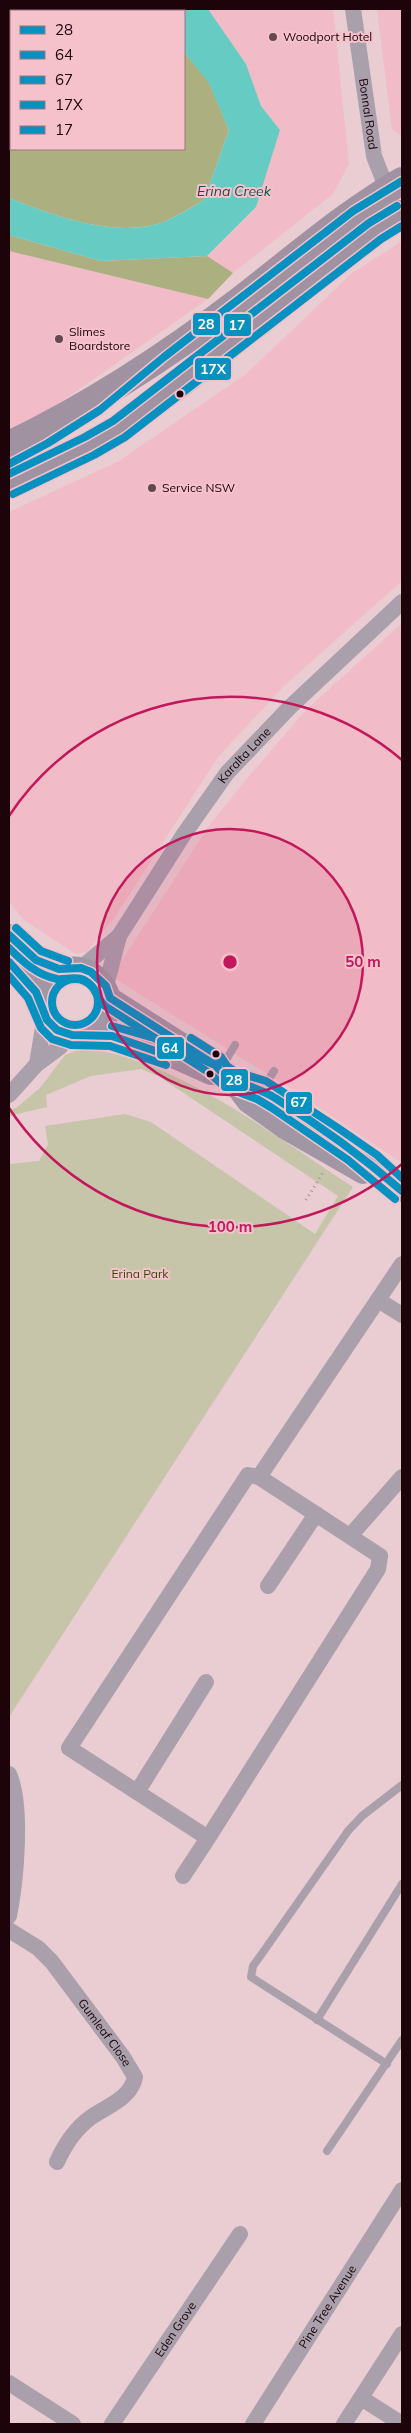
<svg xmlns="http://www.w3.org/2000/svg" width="411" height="2433" font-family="Mulish,sans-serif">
	<rect width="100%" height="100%" fill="#e9cdd2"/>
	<path fill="#f1bcc7" d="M208 9H333L349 164 333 194 233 273 207 256 256 207 280 130 261 106 246 64Z
		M377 9H402V136L392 129Z
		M402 241V581L284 686 218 757 113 920 87 952 76 954 24 920 9 901V512L119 461 246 374 351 274Z
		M9 251 208 299 44 414 9 433Z
		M402 623V1163L288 1087 117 980 115 971 211 823 245 781 306 710Z"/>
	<path fill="#c6c5aa" d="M84 1048C178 1060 274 1136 353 1187L9 1717V1164L39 1161 48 1144 45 1126 125 1114 151 1122 315 1234 338 1196 158 1076 141 1069 91 1076 46 1095 47 1107 9 1116V1110L16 1108 40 1088 65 1055Z"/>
	<path fill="#acb080" d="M9 9H146L149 11H11V149H184V52L209 82 229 130 204 200C191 207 179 215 166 221 119 240 54 216 9 198Z
		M9 235 101 261 207 256 233 273 208 299 9 251Z"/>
	<path fill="#66ccc3" d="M146 9H208L246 64 261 106 280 130 256 207 207 256 101 261 9 235V198C54 216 119 240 166 221 179 215 192 207 204 200L229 130 209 83 184 52V11H149Z"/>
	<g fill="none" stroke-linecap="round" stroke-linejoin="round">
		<path stroke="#a2969e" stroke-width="3" stroke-dasharray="1 4" stroke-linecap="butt" d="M306 1200 324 1171"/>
		<path stroke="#a9a0ac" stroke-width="8" d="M217 1064 226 1060 235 1045
			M263 1088 274 1071
			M317 2020 402 1884
			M387 2064 251 1977 253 1966 261 1955 348 1831 362 1816 402 1785
			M327 2151 402 2040"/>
		<g stroke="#a9a0ac" stroke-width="16">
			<path id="s1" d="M353 9 374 156 390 197"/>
			<path id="s2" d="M81 968 119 936 184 834 227 773 290 707 402 602"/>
			<path d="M106 986 119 936"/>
			<path d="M37 1064 45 1015"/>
			<path d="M9 1095 37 1064 60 1047 70 1035"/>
			<path d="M378 1300 402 1315"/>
			<path d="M259 1477 402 1264"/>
			<path d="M350 1536 402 1477"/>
			<path d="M268 1586 316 1514"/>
			<path d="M9 1774C23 1806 16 1881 9 1916"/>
			<path d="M137 1792 206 1682"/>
			<path d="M183 1876 208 1838 378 1569 380 1556 259 1477 248 1475 69 1748 208 1838"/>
			<path id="s3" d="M9 1930 38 1948 52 1962 123 2057 135 2077C131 2099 105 2107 90 2118 74 2130 65 2144 57 2162"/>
			<path d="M9 2383 73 2424"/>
			<path d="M361 2398 402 2424"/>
			<path id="s4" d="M112 2424 240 2234"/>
			<path id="s5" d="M253 2424 402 2190"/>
			<path d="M344 2424 402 2334"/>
		</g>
		<path stroke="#a196a4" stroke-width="22" d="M9 935 36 960 65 970
			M9 962 25 979 42 1004
			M110 998 215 1065C226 1083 244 1082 261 1090 276 1097 290 1108 303 1117 338 1140 371 1163 402 1191
			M84 1035C148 1011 78 933 47 985 42 993 40 1005 44 1014 48 1022 54 1030 62 1033 78 1039 95 1032 112 1036 147 1044 179 1060 211 1074L220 1073
			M232 1081 248 1102 286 1129 363 1173"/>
		<path stroke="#a192a2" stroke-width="28" d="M9 445C92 405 170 354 243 298 296 257 345 214 402 181
			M9 485 90 446 119 429 185 380 375 231 402 214"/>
		<g stroke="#f5c1cb" stroke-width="11">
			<path id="bus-1" d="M9 464 48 443 100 410 164 357 353 211 402 181
				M9 935 36 960 59 969 81 968 91 972 106 986 110 998 215 1065C229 1084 255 1085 275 1098 319 1125 363 1157 402 1191
				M9 962 36 992 47 1020 57 1030 72 1035 112 1036 170 1056"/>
		</g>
		<g stroke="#f5c1cb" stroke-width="11">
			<path id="bus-2" d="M9 948C23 962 37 975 57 979 66 980 76 976 84 980 97 987 96 998 105 1006L208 1072 225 1087 257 1099 272 1108 348 1160 395 1199
				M9 976 28 998 41 1028 52 1039 71 1045 110 1046 166 1065"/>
		</g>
		<g stroke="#f5c1cb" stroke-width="11">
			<path id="bus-3" d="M16 928 41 951 68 961
				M52 1002a23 23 0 1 1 46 0a23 23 0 1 1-46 0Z
				M112 1026 154 1038 213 1064 219 1063
				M191 1038 221 1057 227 1066 236 1072 266 1081 338 1128 377 1155 402 1178"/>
		</g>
		<g stroke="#f5c1cb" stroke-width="11">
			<path id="bus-4" d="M13 494 94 455 125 437 381 239 402 226"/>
		</g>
		<g stroke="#f5c1cb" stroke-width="11">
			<path id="bus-5" d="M9 474 85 437 113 421 369 223 397 206"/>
		</g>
		<use href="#bus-1" stroke="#0691c1" stroke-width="8"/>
		<use href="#bus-2" stroke="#0691c1" stroke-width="8"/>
		<use href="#bus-3" stroke="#0691c1" stroke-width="8"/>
		<use href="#bus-4" stroke="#0691c1" stroke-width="8"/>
		<use href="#bus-5" stroke="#0691c1" stroke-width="8"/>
	</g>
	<circle cx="230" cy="962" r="133" fill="#c2185b" fill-opacity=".12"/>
	<g fill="none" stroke="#c2185b" stroke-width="2.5">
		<circle cx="230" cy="962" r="133"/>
		<path d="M402 1164A265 265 0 0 1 9 1108M9 816A265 265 0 0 1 402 760"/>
	</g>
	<g fill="#644a50" stroke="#f5c1cb" stroke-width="2">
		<circle cx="273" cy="37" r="5"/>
		<circle cx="59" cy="339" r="5"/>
		<circle cx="152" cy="488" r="5"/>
	</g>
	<g fill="#1d030a" stroke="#f5c1cb" stroke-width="2">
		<circle cx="180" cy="394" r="4.5"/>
		<circle cx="216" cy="1054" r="4.5"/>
		<circle cx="210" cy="1074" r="4.5"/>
	</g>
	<g text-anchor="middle" stroke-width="4" stroke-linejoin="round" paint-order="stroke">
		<g font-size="12" fill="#1d030a" stroke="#f5c1cb" text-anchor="start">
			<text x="283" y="41">Woodport Hotel</text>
			<text x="69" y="336">Slimes<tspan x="69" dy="14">Boardstore</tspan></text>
			<text x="162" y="492">Service NSW</text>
		</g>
		<g font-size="12" fill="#1d030a" stroke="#f5c1cb">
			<text dy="4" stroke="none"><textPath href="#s1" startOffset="106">Bonnal Road</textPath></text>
			<text dy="4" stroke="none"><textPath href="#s2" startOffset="270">Karalta Lane</textPath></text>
			<text dy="4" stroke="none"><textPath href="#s3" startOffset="142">Gumleaf Close</textPath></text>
			<text dy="4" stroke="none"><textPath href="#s5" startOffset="139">Pine Tree Avenue</textPath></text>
			<text dy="4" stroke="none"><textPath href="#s4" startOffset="114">Eden Grove</textPath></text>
		</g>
		<g font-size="12" fill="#364a03" stroke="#f5c1cb">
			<text x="140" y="1278">Erina Park</text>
		</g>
		<g font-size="14" font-style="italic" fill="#11514a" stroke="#f5c1cb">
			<text x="234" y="196">Erina Creek</text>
		</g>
	</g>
	<circle cx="230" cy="962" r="8" fill="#c2185b" stroke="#f5c1cb" stroke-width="2.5"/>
	<g font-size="15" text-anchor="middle" font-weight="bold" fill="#c2185b" stroke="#f5c1cb" stroke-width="4" stroke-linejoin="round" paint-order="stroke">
		<text x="363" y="967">50 m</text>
		<text x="230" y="1232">100 m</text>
	</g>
	<g stroke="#f5c1cb" stroke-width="2">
		<rect x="192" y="312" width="29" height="24" rx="5" fill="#0691c1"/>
		<rect x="223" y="313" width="29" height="24" rx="5" fill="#0691c1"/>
		<rect x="194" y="357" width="38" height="24" rx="5" fill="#0691c1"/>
		<rect x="156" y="1036" width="29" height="24" rx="5" fill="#0691c1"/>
		<rect x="220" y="1068" width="29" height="24" rx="5" fill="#0691c1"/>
		<rect x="285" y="1091" width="28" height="24" rx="5" fill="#0691c1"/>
	</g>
	<g font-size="14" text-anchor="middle" font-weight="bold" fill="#fff">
		<text x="206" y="329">28</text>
		<text x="237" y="330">17</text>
		<text x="213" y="374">17X</text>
		<text x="170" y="1053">64</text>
		<text x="234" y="1085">28</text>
		<text x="299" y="1107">67</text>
	</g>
	<rect width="411" height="2433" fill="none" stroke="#1d030a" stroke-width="20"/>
	<rect x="10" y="10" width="175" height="140" fill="#f5c1cb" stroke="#9f757e"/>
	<rect x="20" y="26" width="25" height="8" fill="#0691c1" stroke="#9f757e"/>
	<text x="55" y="35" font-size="15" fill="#1d030a">28</text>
	<rect x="20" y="51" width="25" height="8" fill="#0691c1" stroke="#9f757e"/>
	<text x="55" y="60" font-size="15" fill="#1d030a">64</text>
	<rect x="20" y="76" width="25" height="8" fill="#0691c1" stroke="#9f757e"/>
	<text x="55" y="85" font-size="15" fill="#1d030a">67</text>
	<rect x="20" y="101" width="25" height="8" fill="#0691c1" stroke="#9f757e"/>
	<text x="55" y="110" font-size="15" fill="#1d030a">17X</text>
	<rect x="20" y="126" width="25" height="8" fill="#0691c1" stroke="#9f757e"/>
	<text x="55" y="135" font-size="15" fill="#1d030a">17</text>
</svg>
